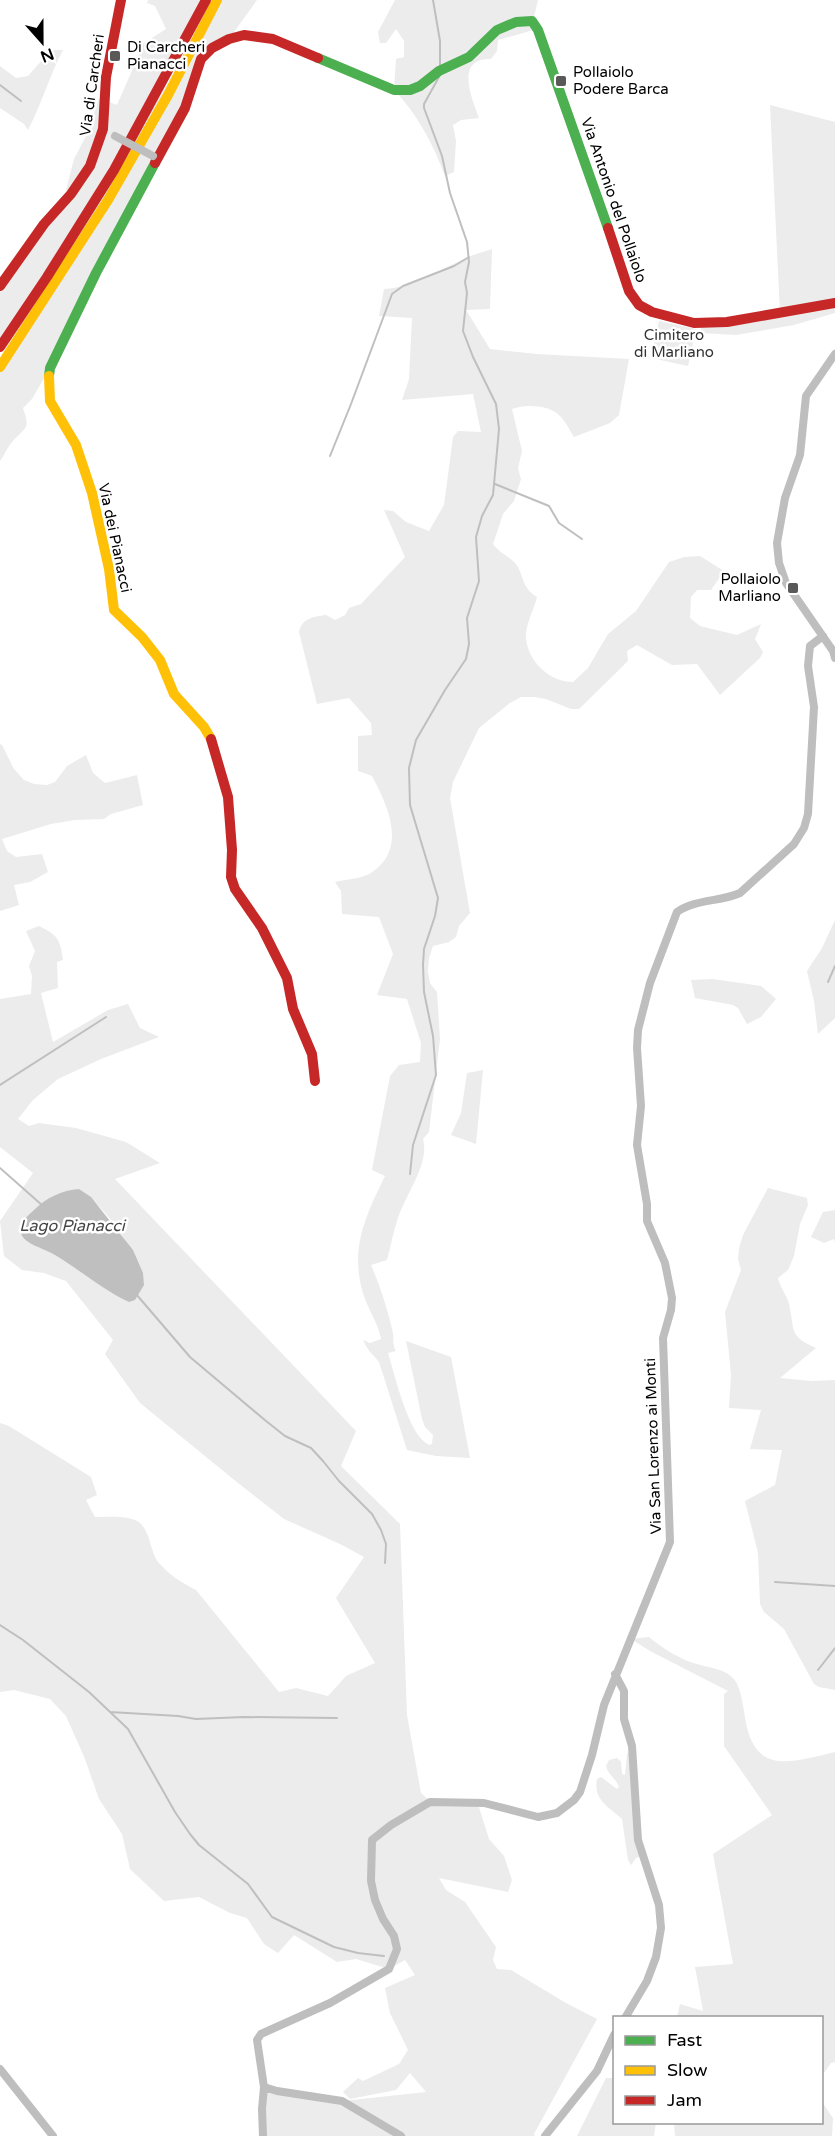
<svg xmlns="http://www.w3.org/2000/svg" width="835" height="2136" font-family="'Varela Round',sans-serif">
	<rect width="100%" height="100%" fill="#fff"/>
	<path fill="#ececec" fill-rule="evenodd" d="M148 0H206L146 114 0 347V286L71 194 66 190 74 159 87 134 99 98 117 105 144 43 166 29 155 6 147 3Z
		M217 0H257L229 39 201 59 185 108 50 368 32 399 23 408C30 429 27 426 13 441 8 446 5 454 0 461V367Z
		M395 0H538L533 21 538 28C525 33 512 36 498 40L497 51 491 59C454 58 472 99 479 118L461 120 453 125 456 141 454 172 445 176C433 144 418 115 394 90L396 59 404 57V41L396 29 386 43H380L378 32Z
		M51 50H63C49 77 42 103 28 130L24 124 0 108V66L16 78 28 76Z
		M770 105 835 122V313L794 325 736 335 701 333V323L780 313Z
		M492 249 490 309 466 310 490 349 537 354 629 359 619 415 610 423 574 437C570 431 566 422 560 416 550 405 525 404 512 409L522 451 518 468 521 479 514 501 503 514 493 544C499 552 506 555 513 561 525 572 519 586 537 597 534 609 525 626 526 638 528 662 550 682 573 682L588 668 608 634 636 611 669 562 684 557 700 556 724 571 711 590H697L691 597 690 618 700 626 737 635 761 624 755 639 763 652 760 658 720 695 697 664 672 665 637 645 627 651 628 661 579 709H571L546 699 534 697H521L510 703 479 728 453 782 450 798 470 913 459 926 456 937 449 942 433 946 429 958 428 972 430 983 437 992 440 1039 429 1132 423 1139C430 1163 406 1194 398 1218 393 1232 391 1246 387 1260L371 1265C380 1286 388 1310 393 1333 394 1340 392 1344 396 1351L388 1353C395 1375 408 1435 429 1445L432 1444 433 1435 425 1427 422 1419 406 1341 451 1357 470 1458 436 1456 407 1450 379 1362C372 1353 369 1353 363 1340L370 1343 381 1339C378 1323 369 1311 364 1296 349 1251 365 1217 385 1176L372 1170 390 1076 399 1065 420 1062 421 1043 407 999 377 995 393 954 379 917 342 914 341 891 335 882C346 879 361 879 371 873 408 849 388 806 372 776L358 771V736L372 735 371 723 349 698 317 704 299 632C302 618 313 617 326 615L335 620 345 615 349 608 361 604 405 557 384 510 393 511 406 522 429 531 444 505 453 437 458 431 481 432 473 394 402 400 409 379 412 318 379 316 384 289C414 288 442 268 469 257 476 253 485 252 492 249Z
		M659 321 696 329 688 366 651 358Z
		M0 744 2 745 14 769 24 780 34 784 47 785 55 782 67 766 86 755 93 773 105 783 137 775 143 805 111 814 104 819 75 820 51 824 2 839 7 851 16 857 42 854 48 872 30 882 14 885 19 905 0 911Z
		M835 920V1018L818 1034 814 1001 807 971 822 948Z
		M39 926C58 935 60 939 63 960L57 962 58 988 41 993 53 1042 108 1010 128 1004 140 1028 159 1037 101 1059 58 1079 33 1100 18 1119 29 1126 39 1123 76 1128 126 1142 160 1163 115 1179 356 1431 341 1466 400 1524 407 1715 421 1793 431 1802 478 1804 489 1839 504 1856 512 1880 508 1892 439 1878 446 1890 465 1902 496 1947 493 1960 497 1969 511 1970 566 2003 597 2019 534 2134 535 2136H263L264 2087 342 2101 426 2092 410 2073 396 2090 350 2099 343 2092 358 2078 363 2081 399 2064 408 2050 390 2013 385 1988 415 1975 405 1960 389 1969 356 1959 337 1962 294 1935 278 1953 264 1944 247 1918 230 1913 199 1897 164 1901 130 1869 122 1834 99 1799 85 1759 66 1716 50 1699 14 1690 0 1692V1423L9 1426 91 1477 97 1495 86 1500 95 1517C108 1517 125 1515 137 1521 151 1529 149 1550 158 1562 168 1574 182 1583 196 1590L279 1692 296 1688 328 1696 346 1676 375 1663 336 1598 364 1557 340 1544 284 1519 238 1483 140 1403 105 1354 113 1340 66 1281 44 1273 22 1270 4 1256 0 1221 33 1173 0 1147V999L31 994 32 976 29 966 35 951 26 931ZM79 1189C105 1206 140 1254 144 1285L55 1254 24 1239Z
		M713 979 761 986 776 999 761 1017 747 1024 738 1008 733 1005 695 998 691 980Z
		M483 1070 476 1144 451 1135 461 1113 467 1073Z
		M768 1188 807 1198 808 1205 800 1224 794 1256 788 1270 778 1278C780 1288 787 1295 789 1304 795 1330 788 1336 816 1348L780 1378 812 1381 835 1380V1690L819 1687 814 1684 784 1629 764 1612 760 1604 758 1553 745 1501 775 1485 782 1450 750 1449 761 1410 729 1408 731 1375 725 1312 741 1270 738 1259 739 1248 743 1235Z
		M835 1210V1243L834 1239 824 1243 811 1237 823 1212Z
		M649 1637C662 1648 681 1660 697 1664 709 1668 722 1668 732 1677 740 1684 742 1700 744 1711 752 1775 785 1764 835 1752V2062L831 2063 822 2076V2018L677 2017 680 2004 703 2011 695 1967 733 1964 713 1854 772 1815 724 1746V1694L728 1691 650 1651 631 1639Z
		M632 1748 643 1855 636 1858 631 1865 628 1860 622 1819C608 1806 593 1800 597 1779L601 1777 617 1789 619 1787C616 1778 608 1775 606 1766L609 1760 617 1758 621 1762 622 1774 625 1775 627 1754Z
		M606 2078H614V2122L656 2123 654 2136H577Z
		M822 2102 833 2118 832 2136H675L674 2123 822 2122Z"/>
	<path fill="#bfbfbf" d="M79 1189 91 1197 133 1250 143 1273 144 1285 135 1300 129 1302C103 1290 80 1270 55 1255 46 1249 23 1244 21 1233 18 1223 28 1216 34 1210 46 1198 62 1190 79 1189Z"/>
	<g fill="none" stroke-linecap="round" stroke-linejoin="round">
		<path stroke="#bfbfbf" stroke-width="2" d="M433 0 440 41V65
			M0 85 21 101
			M330 456 351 404 392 294 403 286 454 266 469 257
			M495 484 549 506 559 523 582 539
			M828 982 835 966
			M0 1085 106 1017
			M0 1168 43 1206
			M410 1174 413 1145 436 1075 433 1036 424 992 423 965 424 949 435 916 438 898 410 805 409 768 416 740 445 690 466 659 469 644 467 618 479 581 476 537 482 516 493 495 499 429 496 404 473 357 463 331 467 293 465 282 469 262 467 242 450 193 442 156 424 108V104L439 77
			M136 1294 190 1357 266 1421 285 1436 311 1448 323 1461 339 1481 372 1514 381 1530 386 1544 385 1563
			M775 1582 835 1586
			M0 1625 23 1640 89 1692 128 1729 175 1812 190 1834 199 1845 248 1884 272 1917 334 1947 358 1953 384 1956
			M818 1670 835 1648
			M110 1712 178 1716 196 1719 244 1717 337 1718"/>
		<path stroke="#bebebe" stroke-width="8" d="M835 354 806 396 800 455 785 498 777 543 779 563 786 583 833 651 835 658
			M615 1674 624 1691V1719L632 1746 638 1840 659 1905 661 1928 656 1957 647 1981 625 2018
			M0 2069 53 2136
			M264 2087 277 2091 342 2101 401 2136
			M263 2136 262 2109 264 2087 257 2040 261 2034 330 2003 389 1969 397 1949 394 1936 383 1919 375 1900 371 1881 372 1840 391 1825 430 1802 484 1803 538 1817 557 1813 574 1800 580 1792 592 1755 604 1705 670 1542 663 1338 671 1310 672 1298 665 1263 647 1221V1204L637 1145 641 1106 637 1048 638 1030 650 983 677 912C695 899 720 902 740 893L794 844 804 828 808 814 814 707 808 666 810 646 823 636
			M545 2136 597 2071 614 2035"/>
		<path stroke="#4caf50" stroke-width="10" d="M318 58 394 90H410L420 86 439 71 469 57 497 30 516 22 532 21 538 30 608 228
			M49 376 50 368 96 273 155 163"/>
		<path stroke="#ffc107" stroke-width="10" d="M0 367 108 200 168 95 217 0
			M49 376 50 401 76 445 92 493 109 569 114 610 142 637 160 660 174 694 204 727 211 739"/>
		<path stroke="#c62828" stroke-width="10" d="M155 163 185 108 201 59 212 48 229 39 244 35 273 39 318 58
			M608 228 629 291 639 305 652 312 694 323 727 322 835 303
			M0 286 44 224 71 194 90 166 103 129 106 77 121 0
			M0 347 47 277 114 170 206 0
			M211 739 228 797 232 850 231 877 235 889 262 928 287 978 293 1009 312 1054 315 1081"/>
		<path stroke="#bebebe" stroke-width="8" d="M115 136 153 156"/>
	</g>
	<g fill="#595959" stroke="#fff" stroke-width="2">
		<rect x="109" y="50" width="12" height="12" rx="3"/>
		<rect x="555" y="75" width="12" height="12" rx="3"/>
		<rect x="787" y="582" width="12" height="12" rx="3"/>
	</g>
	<g text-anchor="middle" stroke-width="5" stroke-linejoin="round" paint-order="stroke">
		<g font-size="15" fill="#000" stroke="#fff" text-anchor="start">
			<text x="127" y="52">Di Carcheri<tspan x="127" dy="17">Pianacci</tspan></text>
			<text x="573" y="77">Pollaiolo<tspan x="573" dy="17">Podere Barca</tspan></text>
			<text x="781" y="584" text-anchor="end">Pollaiolo<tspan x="781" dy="17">Marliano</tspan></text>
		</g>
		<g font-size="15" fill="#000" stroke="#fff">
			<text transform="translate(92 85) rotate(-82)" y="5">Via di Carcheri</text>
			<text transform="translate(614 200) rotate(71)" y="5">Via Antonio del Pollaiolo</text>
			<text transform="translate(115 538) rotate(78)" y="5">Via dei Pianacci</text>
			<text transform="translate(653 1446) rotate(-92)" y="5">Via San Lorenzo ai Monti</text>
		</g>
		<g font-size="15" fill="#333" stroke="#fff">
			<text x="674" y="340">Cimitero<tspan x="674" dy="17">di Marliano</tspan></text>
		</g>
		<g font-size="16" font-style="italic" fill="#444" stroke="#fff">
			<text x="72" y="1231">Lago Pianacci</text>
		</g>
	</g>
	<rect x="613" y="2016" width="210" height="108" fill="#ffffff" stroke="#999999" stroke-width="1.5"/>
	<rect x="625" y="2036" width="30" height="9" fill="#4caf50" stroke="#999999" stroke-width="1.5"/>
	<text x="667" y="2046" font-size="18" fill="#000000">Fast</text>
	<rect x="625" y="2066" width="30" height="9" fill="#ffc107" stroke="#999999" stroke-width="1.5"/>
	<text x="667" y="2076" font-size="18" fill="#000000">Slow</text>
	<rect x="625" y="2096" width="30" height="9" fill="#c62828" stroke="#999999" stroke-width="1.5"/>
	<text x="667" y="2106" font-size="18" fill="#000000">Jam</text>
	<g transform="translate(42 42) rotate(159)" stroke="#ffffff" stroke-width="4.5" paint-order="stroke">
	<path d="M0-4.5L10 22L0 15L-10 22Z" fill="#000000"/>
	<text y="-9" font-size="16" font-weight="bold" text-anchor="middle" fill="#000000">N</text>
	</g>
</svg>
